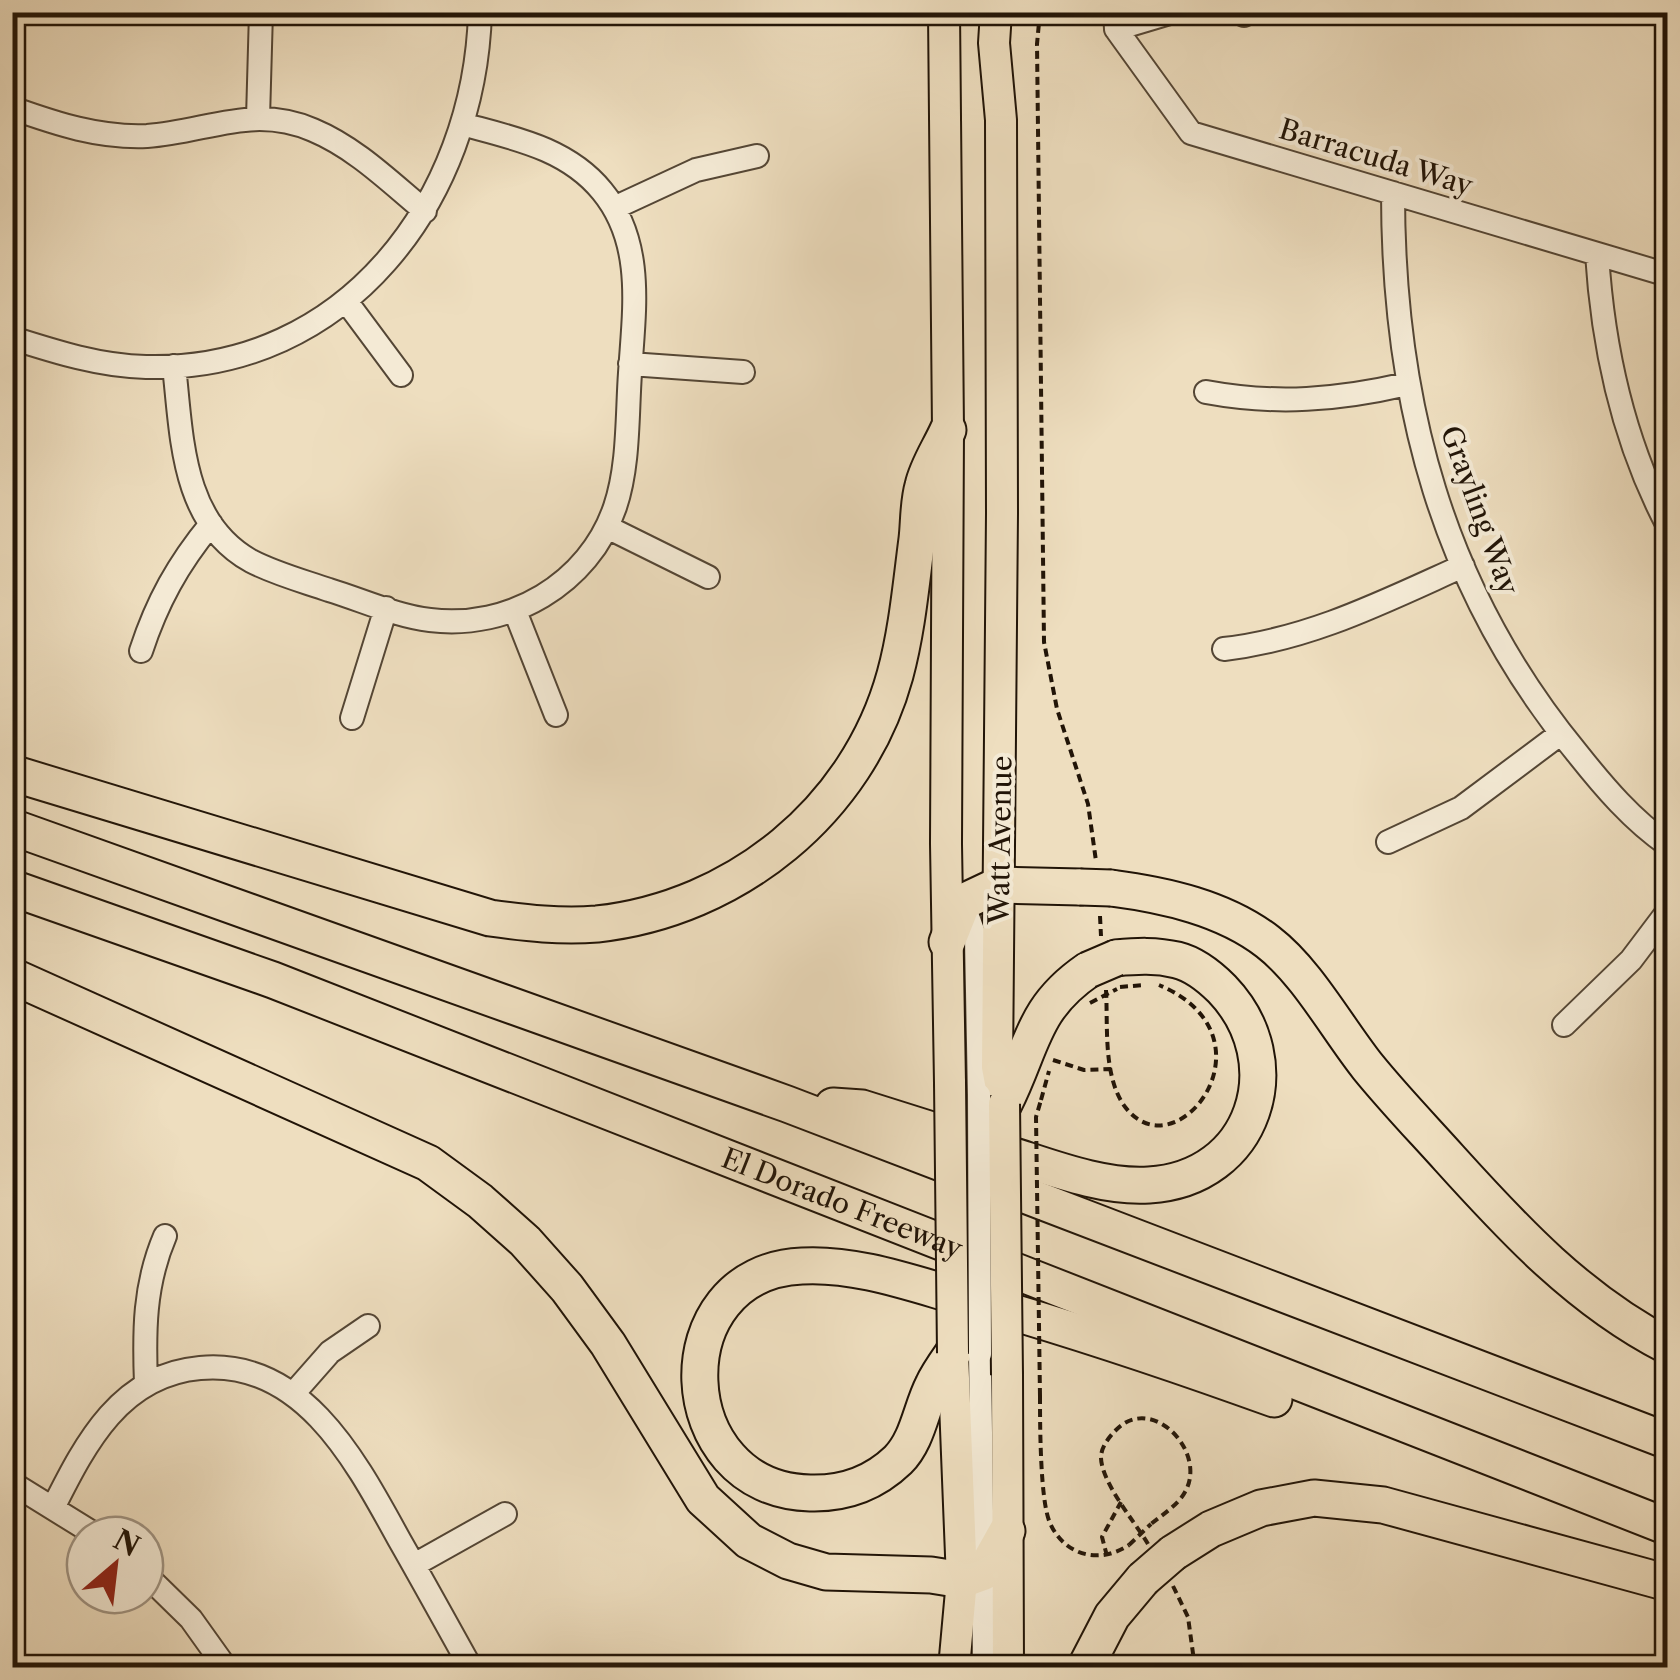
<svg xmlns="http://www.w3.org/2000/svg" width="1680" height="1680" font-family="'Libre Caslon Text',serif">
	<rect width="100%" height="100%" fill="#eedebf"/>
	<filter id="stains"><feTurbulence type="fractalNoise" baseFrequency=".002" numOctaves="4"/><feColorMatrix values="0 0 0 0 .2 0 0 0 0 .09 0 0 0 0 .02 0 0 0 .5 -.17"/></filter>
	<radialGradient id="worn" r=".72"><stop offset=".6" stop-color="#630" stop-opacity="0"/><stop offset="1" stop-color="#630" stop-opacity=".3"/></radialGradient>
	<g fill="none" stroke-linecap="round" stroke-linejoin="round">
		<g stroke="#544635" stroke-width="26">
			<path id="minor" d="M1115 12 1116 29 1191 133 1668 275
				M1244 12V15
				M1116 29 1173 12
				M12 108C57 124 99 138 147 136 207 132 252 104 313 130 356 148 390 182 425 211
				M258 118 261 12
				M1393 193C1393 402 1442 589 1577 753 1604 787 1632 820 1668 845
				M614 208 696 170 757 156
				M1597 254C1603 350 1623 441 1668 526
				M346 301 401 375
				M12 338C56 352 100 366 146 367 346 372 475 199 480 12
				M630 364 743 372
				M174 366C182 436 181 522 251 561 276 574 303 581 329 590 362 600 396 616 430 620 509 630 589 584 615 507 629 466 627 416 630 373 634 310 645 243 602 191 567 148 513 138 462 124
				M1206 392C1276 405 1338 400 1407 384
				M607 527 708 577
				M515 611 556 715
				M1224 649C1311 639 1385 601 1463 566
				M141 651C157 602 178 564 211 524
				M352 718 386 608
				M1388 842 1461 808 1560 734
				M962 900 976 939 979 1095
				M1564 1025 1631 960 1668 911
				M980 1354 984 1668
				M146 1384C144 1332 144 1285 165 1236
				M293 1394 330 1352 368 1326
				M12 1483 96 1535
				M54 1506C86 1442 121 1375 200 1368 304 1358 358 1465 400 1541 424 1583 447 1625 471 1668
				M414 1565 505 1514
				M145 1574 191 1619 226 1668"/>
		</g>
		<g stroke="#211407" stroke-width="34">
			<path id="major" d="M944 12 948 430 946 844 950 1083
				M996 12 994 43 1001 120 1002 513 997 1067 1004 1104
				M953 1353 962 1580 954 1668
				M1007 1375 1008 1668"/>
		</g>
		<g stroke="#211407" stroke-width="39">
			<g id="highway">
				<path d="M12 773 490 918C526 923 561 927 597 924 736 909 858 810 895 675 907 631 911 585 917 539 919 522 918 503 923 486 927 467 940 448 948 430"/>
				<path d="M12 827 787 1104 1668 1441"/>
				<path id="s1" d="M12 888 273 980 1668 1527"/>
				<path d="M1111 888C1165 895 1224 908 1268 942 1307 972 1337 1028 1368 1067 1394 1099 1422 1128 1449 1158 1514 1230 1580 1301 1668 1346"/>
				<path d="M947 942 963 902 999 885 1080 887"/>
				<path d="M12 976 428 1163 480 1201 525 1241 567 1288 608 1344 703 1499 749 1541 788 1561 826 1572 931 1575 962 1580 984 1572 1007 1531"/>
				<path d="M1004 1104C1033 1047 1031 1009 1088 970"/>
				<path d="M833 1106 862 1108C911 1123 959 1139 1008 1154 1052 1168 1103 1188 1149 1185 1255 1179 1292 1062 1222 989 1210 977 1193 964 1177 960 1156 955 1137 956 1116 958"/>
				<path d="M953 1353C946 1363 938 1374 933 1385 921 1408 918 1440 898 1460 873 1484 844 1494 810 1493 669 1490 660 1272 802 1266 854 1263 908 1282 957 1296 1064 1326 1169 1361 1274 1399"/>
				<path d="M1173 1553 1211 1529 1261 1508 1314 1498 1383 1505 1668 1583"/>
				<path d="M1085 1668 1112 1616 1143 1579"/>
			</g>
		</g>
		<path stroke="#211407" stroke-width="4" stroke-dasharray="8 5" stroke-linecap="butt" d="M1040 12 1037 44 1044 642 1057 709 1088 804 1096 861
			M1100 916 1101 936
			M1120 987 1145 985
			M1106 990C1108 1025 1103 1073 1123 1104 1174 1179 1283 1037 1159 985
			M1053 1060 1084 1070 1111 1069
			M1041 1100 1049 1071
			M1040 1396C1040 1423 1040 1501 1050 1523 1065 1557 1101 1564 1129 1545
			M1148 1544C1135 1522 1100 1481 1101 1456 1102 1446 1109 1437 1116 1430 1152 1393 1208 1452 1185 1492 1178 1505 1162 1515 1151 1524
			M1107 1556 1102 1537 1121 1502
			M1173 1586 1188 1617 1195 1668"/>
		<use href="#minor" stroke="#f4ead5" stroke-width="22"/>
		<use href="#major" stroke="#eedebf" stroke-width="30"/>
		<use href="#highway" stroke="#eedebf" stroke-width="35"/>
		<g stroke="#544635" stroke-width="26" stroke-linecap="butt">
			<path id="minor-bridge" d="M979 1095 980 1354"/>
		</g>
		<g stroke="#211407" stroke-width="34" stroke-linecap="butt">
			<path id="major-bridge" d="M950 1083 953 1353
				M1004 1104 1007 1375"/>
		</g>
		<g stroke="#211407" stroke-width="39" stroke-linecap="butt">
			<path id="highway-bridge" d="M1080 887 1111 888
				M1088 970 1116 958
				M1143 1579 1173 1553"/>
		</g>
		<path stroke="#211407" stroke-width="4" stroke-dasharray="8 5" stroke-linecap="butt" d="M1090 1003 1117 989
			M1040 1396 1036 1117 1041 1100
			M1129 1545 1151 1524"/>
		<use href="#minor-bridge" stroke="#f4ead5" stroke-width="22"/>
		<use href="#major-bridge" stroke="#eedebf" stroke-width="30"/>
		<use href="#highway-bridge" stroke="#eedebf" stroke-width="35"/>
	</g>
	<g text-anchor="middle" stroke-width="8" stroke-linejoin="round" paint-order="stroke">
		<g font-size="28" fill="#211407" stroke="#f4ead5">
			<text transform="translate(1376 157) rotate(17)" y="10">Barracuda Way</text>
			<text transform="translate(1480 510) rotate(70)" y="10">Grayling Way</text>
			<text transform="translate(1000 840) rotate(-89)" y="10">Watt Avenue</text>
			<text dy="10" stroke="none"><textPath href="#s1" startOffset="888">El Dorado Freeway</textPath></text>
		</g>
	</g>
	<rect width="1680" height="1680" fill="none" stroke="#eedebf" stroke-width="50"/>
	<rect x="15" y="15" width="1650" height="1650" fill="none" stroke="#211407" stroke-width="5"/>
	<rect x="25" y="25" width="1630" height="1630" fill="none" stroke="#211407" stroke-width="2.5"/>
	<g transform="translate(115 1565) rotate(28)"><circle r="48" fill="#f4ead5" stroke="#a09483" stroke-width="2.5"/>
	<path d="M0-8L18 38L0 25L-18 38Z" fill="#8f2418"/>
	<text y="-15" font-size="28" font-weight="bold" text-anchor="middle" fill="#211407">N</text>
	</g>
	<rect width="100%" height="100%" filter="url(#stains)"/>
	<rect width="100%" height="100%" fill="url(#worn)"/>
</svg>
